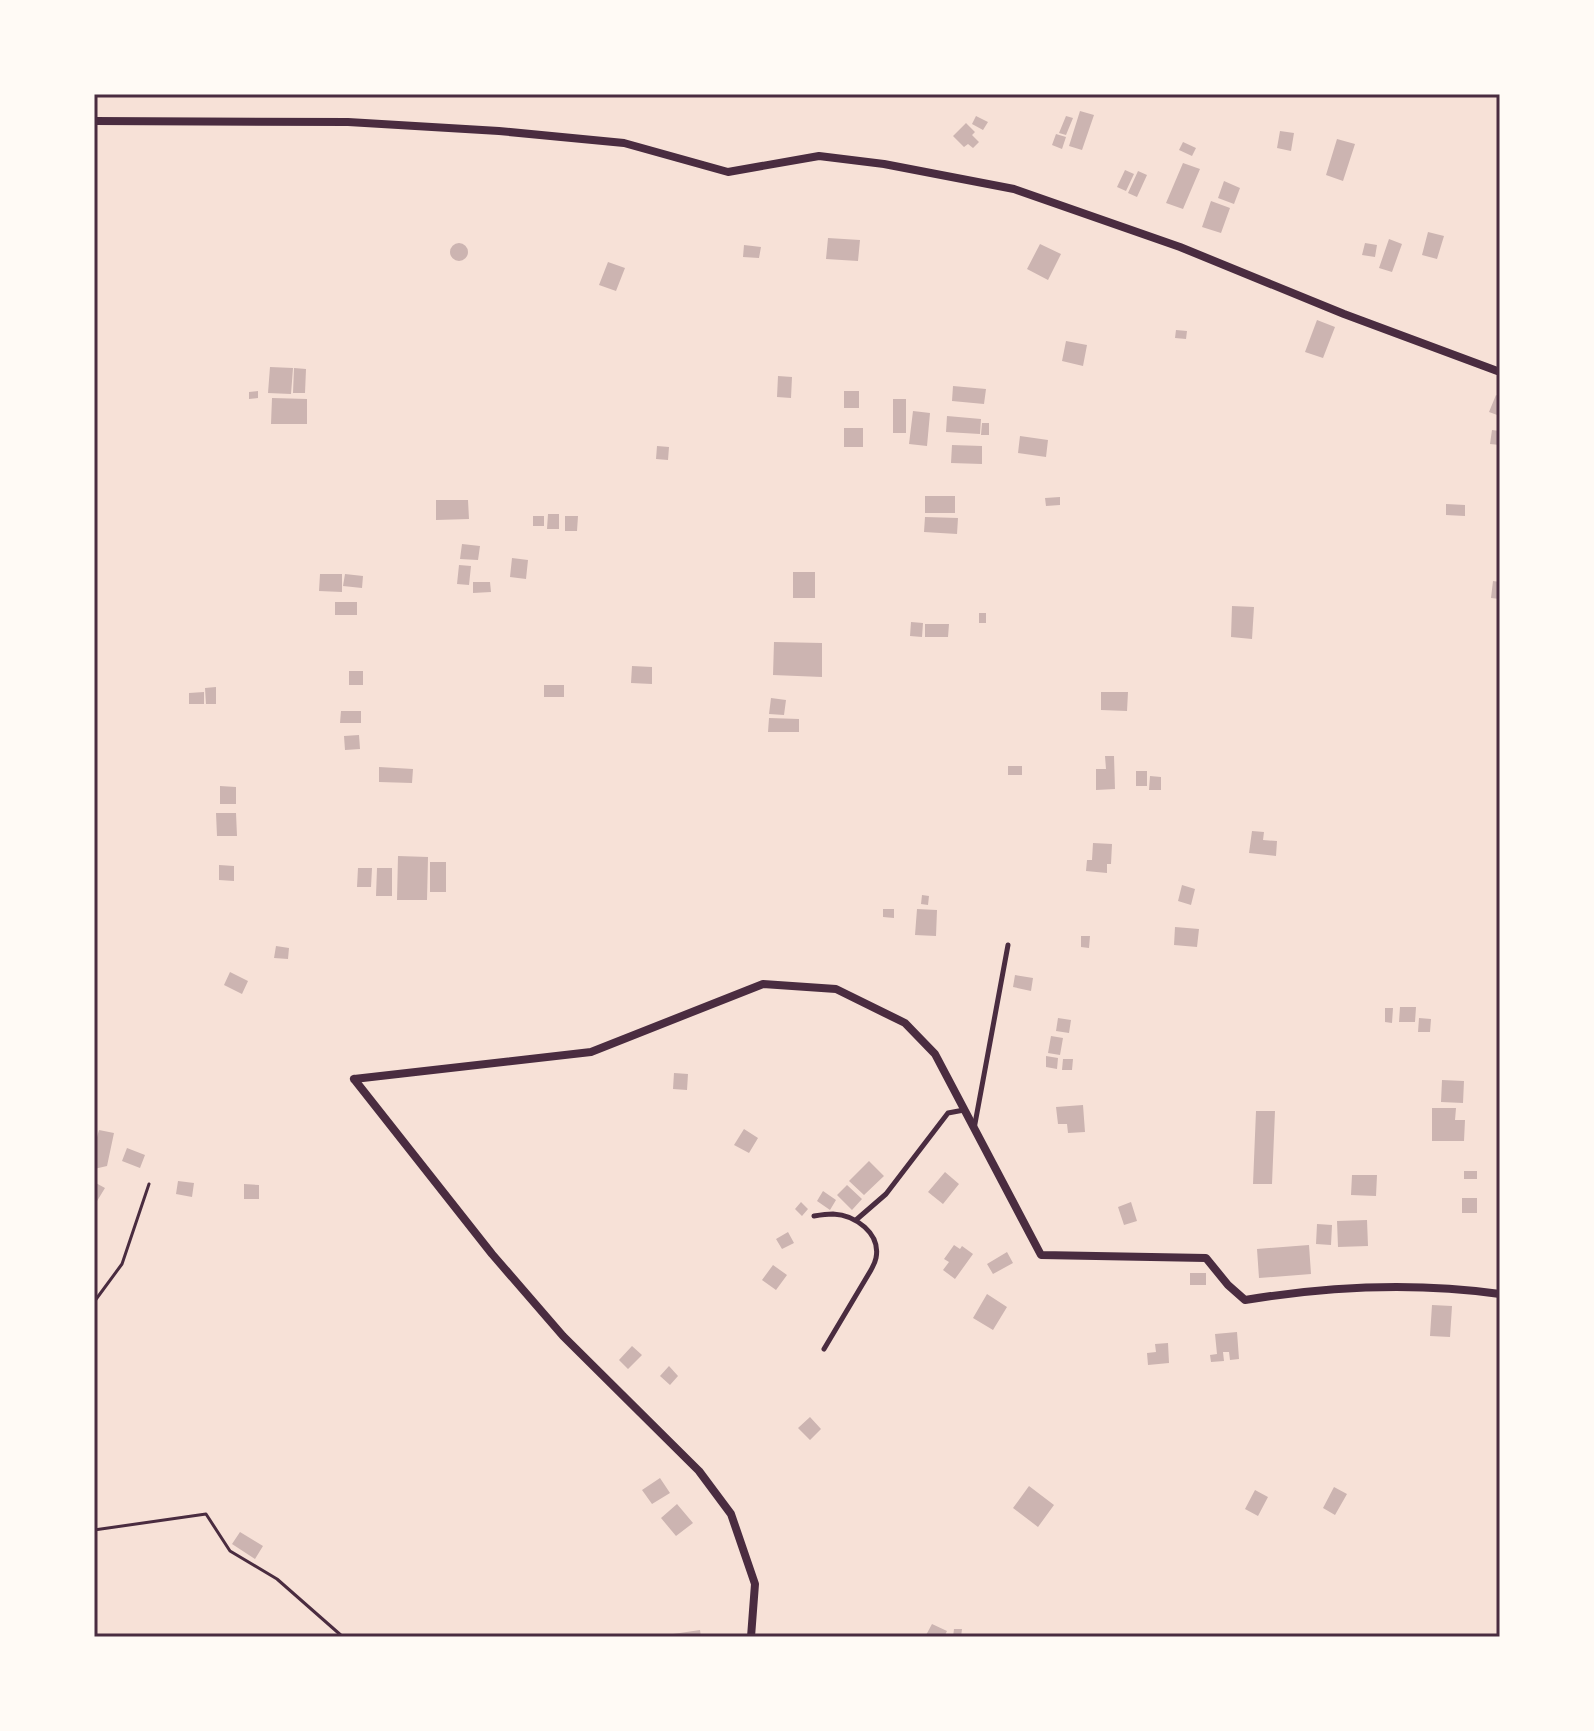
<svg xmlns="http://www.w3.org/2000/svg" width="1594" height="1731" font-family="Raleway,sans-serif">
	<rect width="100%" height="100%" fill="#f7e1d7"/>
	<path fill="#ccb4b1" d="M1080 111 1094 115 1082 150 1069 146Z
		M976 116 988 122 983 130 972 124Z
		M1066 116 1073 118 1066 135 1059 133Z
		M966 123 975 132 972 135 979 142 973 148 968 144 964 147 953 136Z
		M1280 131 1294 133 1291 151 1277 148Z
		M1056 134 1066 137 1062 149 1052 145Z
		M1337 139 1355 144 1343 181 1326 175Z
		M1183 142 1196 148 1192 156 1179 150Z
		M1183 163 1200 169 1183 209 1166 203Z
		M1125 170 1134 174 1126 191 1117 187Z
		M1138 171 1147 175 1137 197 1128 193Z
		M1224 181 1240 188 1234 204 1218 198Z
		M1211 201 1230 208 1221 233 1202 227Z
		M1428 232 1444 236 1437 259 1422 255Z
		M828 238 860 240 858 261 826 259Z
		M1389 239 1402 244 1392 272 1379 268Z
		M1365 243 1377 245 1375 257 1362 255Z
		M450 252a9 9 0 1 1 18 0a9 9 0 1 1-18 0Z
		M1040 244 1061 254 1048 280 1027 269Z
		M744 245 761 247 759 258 743 257Z
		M608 262 625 268 616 291 599 285Z
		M1317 320 1335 327 1323 358 1305 352Z
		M1176 330 1187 331 1186 339 1175 338Z
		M1066 341 1087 345 1083 366 1062 361Z
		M270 367 293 368 291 394 268 393Z
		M294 368 306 369 305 393H293Z
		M778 376 792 377 791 398 777 397Z
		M953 386 986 389 984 404 952 401Z
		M258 391V398L249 399V392Z
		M844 391H859V408H844Z
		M1496 395 1500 397V416L1489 412Z
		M272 398 307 399V424H271Z
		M893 399H906V433H893Z
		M913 411 930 413 927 446 909 444Z
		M947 416 981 419 980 434 946 432Z
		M982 423H989V435H981Z
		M844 428H863V447H844Z
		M1492 430 1500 431V445L1490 444Z
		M1020 436 1048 440 1046 457 1018 453Z
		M952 445 982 446V464L951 463Z
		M657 446 669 447 668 460 656 459Z
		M925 496H955V513H925Z
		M1060 497V505L1046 506 1045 498Z
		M436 500H468L469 519 436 520Z
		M1446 504 1465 505V516L1446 515Z
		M548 514H559V529H547Z
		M533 516H544V526H533Z
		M565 516H578L577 531H565Z
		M925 517 958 518 957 534 924 532Z
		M462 544 480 546 478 560 460 559Z
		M512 558 528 560 526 579 510 577Z
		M459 565 471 566 469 585 457 584Z
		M793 572H815V598H793Z
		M320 574H342V592L319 591Z
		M345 574 363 576 362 588 343 586Z
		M1493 581 1500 582V599L1491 598Z
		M473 582H490L491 592 473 593Z
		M335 602H357V615H335Z
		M1232 606 1254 607 1252 639 1231 637Z
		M979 613H986V623H979Z
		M911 622 923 623 922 637 910 636Z
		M925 624H949L948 637H925Z
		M774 642 822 643V677L773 675Z
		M632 666 652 667V684L631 683Z
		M349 671H363V685H349Z
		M544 685H564V697H544Z
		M216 687V704H206L205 688Z
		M204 692V704H189V693Z
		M1101 692H1128L1127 711 1101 710Z
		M771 698 786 700 784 715 769 714Z
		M341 711H361V723H340Z
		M769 718 799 719V732H768Z
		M359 735 360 749 345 750 344 736Z
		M1105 756H1114L1115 789 1096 790V769H1106Z
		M1008 766H1022V775H1008Z
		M379 767 413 769 412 783 379 782Z
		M1136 771H1147V786H1136Z
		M1150 776 1161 777V790H1149Z
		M220 786 236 787V804H220Z
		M216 813H236L237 836H217Z
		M1252 831 1264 832 1263 840 1277 841 1276 856 1249 853Z
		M1093 843 1112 844 1111 864H1107V873L1086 871 1087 860H1092Z
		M398 856 428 857 427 900H397Z
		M430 862H446V892H430Z
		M219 865 234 866V881L219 880Z
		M358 868H372L371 887H357Z
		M377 868H392V896H376Z
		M1182 885 1195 889 1191 905 1178 901Z
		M922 895 929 896 928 905 921 904Z
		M883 909H894V918L883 917Z
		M917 909 937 910 936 936 915 935Z
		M1175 927 1199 929 1197 947 1174 945Z
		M1081 936H1090L1089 948 1081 947Z
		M276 946 289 948 288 959 274 958Z
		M230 972 248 981 242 994 224 985Z
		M1015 975 1033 978 1031 991 1013 987Z
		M1400 1007H1416L1415 1022H1399Z
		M1385 1008H1393L1392 1023 1385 1022Z
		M1058 1018 1071 1020 1069 1033 1056 1031Z
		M1419 1018 1431 1019 1430 1032H1418Z
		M1051 1036 1063 1038 1060 1055 1048 1053Z
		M1046 1056 1058 1058 1057 1069 1046 1067Z
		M1063 1059H1073L1072 1070H1062Z
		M674 1073 688 1074 687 1090 673 1089Z
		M1442 1080 1464 1081 1463 1103 1441 1102Z
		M1083 1105 1085 1132 1068 1133 1067 1124H1058L1056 1107Z
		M1432 1108H1456L1455 1120H1465L1464 1141H1432Z
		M1256 1111H1275L1272 1184H1253Z
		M744 1129 758 1138 749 1153 734 1145Z
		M99 1130 114 1133 107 1166 94 1169V1148Z
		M127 1148 145 1155 140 1168 122 1161Z
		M869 1161 884 1176 864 1195 849 1181Z
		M1464 1171H1477V1179H1464Z
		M945 1172 959 1184 943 1204 928 1192Z
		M1352 1175H1377L1376 1196 1351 1195Z
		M178 1181 194 1183 192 1197 176 1194Z
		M94 1182 105 1188 94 1206Z
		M244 1184 259 1185V1199H244Z
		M847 1185 862 1199 852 1210 837 1195Z
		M823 1191 836 1200 830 1210 817 1201Z
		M1462 1198H1477V1213H1462Z
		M801 1202 808 1209 802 1216 795 1209Z
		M1131 1202 1137 1221 1124 1225 1118 1207Z
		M1367 1220 1368 1246 1338 1247 1337 1221Z
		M1317 1224 1332 1225 1331 1245 1316 1244Z
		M788 1232 794 1243 782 1249 776 1239Z
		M954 1245 960 1249 962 1246 973 1254 955 1279 943 1270 949 1262 944 1259Z
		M1309 1245 1311 1274 1259 1278 1257 1249Z
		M1007 1252 1013 1263 993 1274 987 1264Z
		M773 1265 787 1275 776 1290 762 1280Z
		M1190 1273H1206V1285H1190Z
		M987 1294 1007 1307 993 1330 973 1318Z
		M1432 1305 1452 1306 1450 1337 1430 1336Z
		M1237 1332 1239 1359 1230 1360 1229 1352H1223L1224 1361 1211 1362 1210 1355 1217 1354 1215 1334Z
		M1168 1343 1169 1363 1148 1365 1147 1353 1156 1352 1155 1344Z
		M632 1346 642 1355 628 1369 619 1360Z
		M669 1366 678 1376 670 1385 660 1376Z
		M810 1417 821 1429 810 1440 798 1428Z
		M660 1478 670 1493 652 1504 642 1490Z
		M1029 1486 1054 1505 1038 1527 1013 1508Z
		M1334 1487 1347 1494 1335 1515 1323 1508Z
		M1255 1490 1268 1497 1258 1516 1245 1509Z
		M677 1504 693 1523 676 1536 661 1518Z
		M240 1532 263 1546 255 1559 232 1544Z
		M932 1624 947 1631 944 1637H925Z
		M954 1629H962L961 1637H953Z
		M700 1630 701 1637H673V1634Z"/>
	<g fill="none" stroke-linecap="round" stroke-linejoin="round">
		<path stroke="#4a2c40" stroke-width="3" d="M94 1302 122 1264 149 1184
			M94 1530 206 1514 230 1551 277 1579 343 1637"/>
		<path stroke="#4a2c40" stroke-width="5" d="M974 1129 1008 945
			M814 1216C820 1215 827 1214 833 1214 855 1215 881 1233 876 1258 875 1263 873 1266 871 1270L824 1349
			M856 1220 886 1194 948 1113 964 1110"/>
		<path stroke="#4a2c40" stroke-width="8" d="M94 121 348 122 499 131 624 143 728 172 819 156 884 164 1014 189 1180 247 1344 314 1500 372
			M354 1079 591 1052 763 984 836 989 905 1023 935 1054 1041 1255 1206 1258 1228 1285 1245 1300C1330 1286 1414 1282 1500 1294
			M354 1079 492 1254 563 1336 699 1471 731 1514 755 1584 751 1637"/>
	</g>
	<rect width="1594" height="1731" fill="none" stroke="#fffaf5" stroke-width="192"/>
	<rect x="96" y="96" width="1402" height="1539" fill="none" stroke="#4a2c40" stroke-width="3"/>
</svg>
